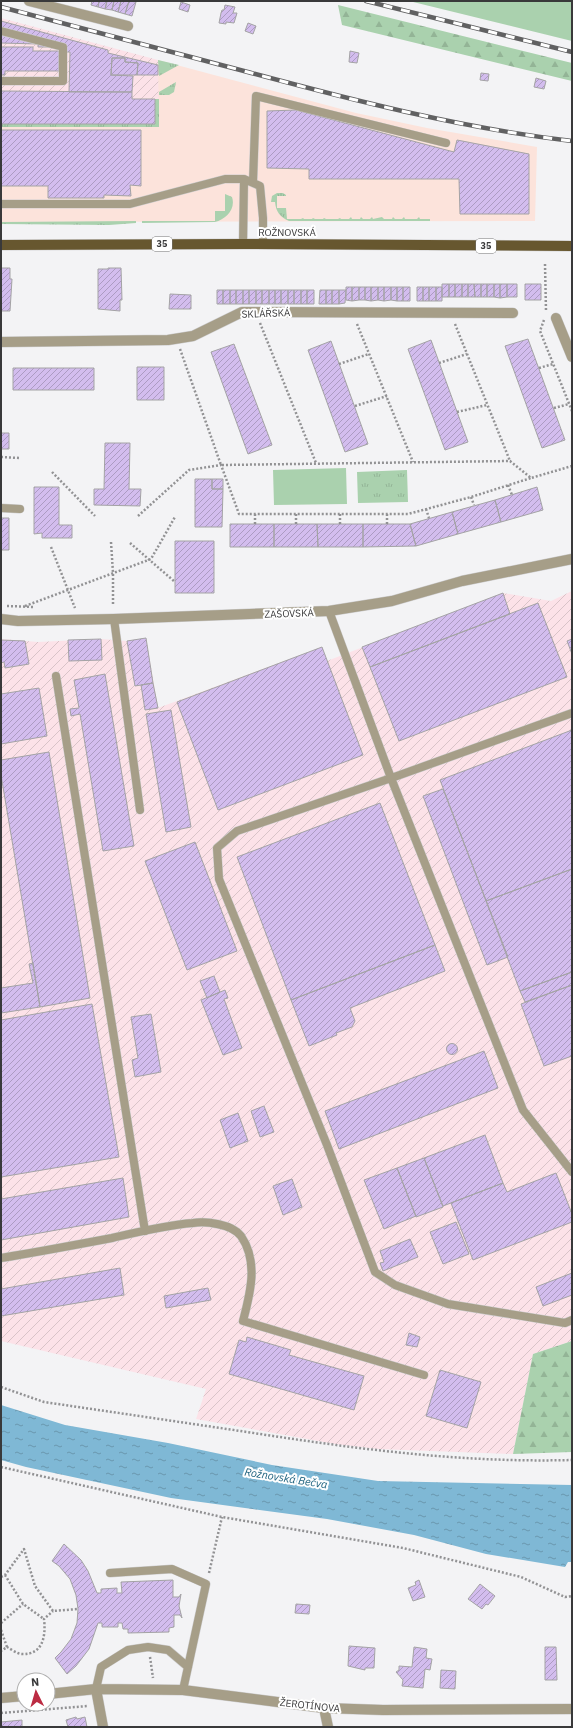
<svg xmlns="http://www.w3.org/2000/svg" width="573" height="1728" font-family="'IBM Plex Sans',sans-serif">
	<defs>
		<pattern id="industrial-furrows" width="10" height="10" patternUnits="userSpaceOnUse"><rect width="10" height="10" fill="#fce2e8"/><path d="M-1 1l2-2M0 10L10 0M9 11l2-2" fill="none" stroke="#d9c3c8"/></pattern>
		<pattern id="grass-tufts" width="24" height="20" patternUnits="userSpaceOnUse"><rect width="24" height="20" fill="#aad1ae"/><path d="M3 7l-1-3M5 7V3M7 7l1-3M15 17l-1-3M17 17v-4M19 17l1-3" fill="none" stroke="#93b496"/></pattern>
		<pattern id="forest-firs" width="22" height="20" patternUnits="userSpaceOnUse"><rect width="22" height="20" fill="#aad1ae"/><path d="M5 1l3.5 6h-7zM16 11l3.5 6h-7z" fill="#93b496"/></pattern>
		<pattern id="water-ripples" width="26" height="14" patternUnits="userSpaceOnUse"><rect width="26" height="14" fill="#7fb8d5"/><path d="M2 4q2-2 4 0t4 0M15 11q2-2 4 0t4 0" fill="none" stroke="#6997ae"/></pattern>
		<pattern id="building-hatch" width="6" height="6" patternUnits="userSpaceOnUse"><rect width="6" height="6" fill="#d3bdee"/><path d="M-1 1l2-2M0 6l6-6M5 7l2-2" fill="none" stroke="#ac9bc2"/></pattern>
	</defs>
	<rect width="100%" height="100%" fill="#f3f3f5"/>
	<path fill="#fce3db" d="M158 60 356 113 427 128 537 147 535 221 1 222V127H158Z"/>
	<path fill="url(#industrial-furrows)" d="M1 18 158 60 159 127H1Z
		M572 591V1341L533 1354 513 1454 378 1449 335 1444 196 1419 206 1389 1 1341V639L38 642 101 639 127 641 146 638 158 708 322 647 327 661 503 593 551 601Z"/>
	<path fill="url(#grass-tufts)" d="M158 60 179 65 159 76Z
		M176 82 174 92 169 95H159V92Z
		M155 99H159V127H1V124H155Z
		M277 193H283L286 195V196H277V208H286L287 219H301L303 218 304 219H312L313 218 315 219H323L324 218 326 219H338L340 218 341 219H349L351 217 352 219H360L361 217 363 219H370L372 217 373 219 382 217 384 219H392L393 217 395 219H402L404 217 405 219H417L419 217 420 219H430V221H289C280 217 276 212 275 202H271L272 196Z
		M225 194 232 197C236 209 226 219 215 222L142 223V221H215V211H225Z
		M136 221V223L109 225 1 224V222Z
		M407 470 408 502 358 503 357 472Z"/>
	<path fill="url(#forest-firs)" d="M338 5 572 63V81L342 25Z
		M572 1341V1452L513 1454 533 1354Z"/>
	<path fill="#aad1ae" d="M409 1H572V41Z
		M346 468 347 504 274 505 273 470Z"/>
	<path fill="url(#water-ripples)" d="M1 1405 65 1425 168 1443 272 1465 378 1481 572 1485V1562H568L565 1567 486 1554 414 1535 327 1519 171 1498 26 1467 1 1460Z"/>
	<path fill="url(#building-hatch)" stroke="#a4a3a5" d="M92 1H99L98 7 91 5Z
		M99 1H107L105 9 98 7Z
		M107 1H114L112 10 105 9Z
		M114 1H121L118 12 112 10Z
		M121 1H129L125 14 118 12Z
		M129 1 136 2 132 16 125 14Z
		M181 2 190 5 188 12 179 9Z
		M225 5 235 7 233 13H237L234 23 226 22V24L219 23 221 13 222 10H224Z
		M1 21 108 50V53L158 65V75H137L138 63 125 62V58H112L111 75 133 76 132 92H69L70 52H62V47H38V44L1 43Z
		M248 23 256 26 253 34 245 31Z
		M1 47H33V51H59V71H5V75H1Z
		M350 51 359 53 357 63 349 62Z
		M112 58H125V62L138 63 137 75H111Z
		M481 73 489 74 488 81 480 80Z
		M536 78 546 81 544 89 534 87Z
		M1 91 132 92V99H155V124H1Z
		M296 110 454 152 457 140 529 154V214H460L459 179H309V169L267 168V111Z
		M1 130H141V186L130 185 131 196 104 195V198H48V186H1Z
		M1 268H10V279H12L10 311H1Z
		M108 268H121L122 300H120V311L98 309V269H108Z
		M442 284H449V297H442Z
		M449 284H455V297H449Z
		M455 284H462V297H455Z
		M462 284H468V297H462Z
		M468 284H474L475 297H468Z
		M474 284H481V297H475Z
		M481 284H487V297H481Z
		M487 284H494V297H487Z
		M494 284H500V298L494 297Z
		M500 284H507V297L500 298Z
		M507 284H517V297H507Z
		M525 284H541V300H525Z
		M346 287H352V301L346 300Z
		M352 287H359V300L352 301Z
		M359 287H365V300H359Z
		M365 287H371V301L365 300Z
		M371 287H378V300L371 301Z
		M378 287H384V301L378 300Z
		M384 287H391V300L384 301Z
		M391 287H397V301L391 300Z
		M397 287H403V301H397Z
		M403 287H410V301H403Z
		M417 287H423V301H417Z
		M423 287H429V301H423Z
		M429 287H436V301H429Z
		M436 287H442V301H436Z
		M217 290H223V304H217Z
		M223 290H230V304H223Z
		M230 290H236V304H230Z
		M236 290H243V304H236Z
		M243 290H249V304H243Z
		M249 290H256V304H249Z
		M256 290H262V304H256Z
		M262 290H269V304H262Z
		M269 290H275V304H269Z
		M275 290H281V304H275Z
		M281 290H288V304H281Z
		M288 290H294V304H288Z
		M294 290H301V304H294Z
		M301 290H307V304H301Z
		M307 290H314V304H307Z
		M320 290H326V304H319Z
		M326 290H332V304H326Z
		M332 290H339V304H332Z
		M339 290H346L345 303 339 304Z
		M170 294 191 295V309H169Z
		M528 339 565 440 542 448 505 346Z
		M431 340 468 442 445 450 408 349Z
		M331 341 368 444 345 452 308 350Z
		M234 344 272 445 248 454 211 352Z
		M137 367H164V400H137Z
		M13 368H94V390H13Z
		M1 433H9V449H1Z
		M105 443H130L129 489H141L140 506 94 505V489H104Z
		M195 479H212V489H223L222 527H195Z
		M212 479H223V489H212Z
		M34 487H59V525H72V538H42V533L34 534Z
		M537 487 543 510 501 522 495 500Z
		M495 500 501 522 458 534 452 512Z
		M452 512 458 534 416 546 410 524Z
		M1 518H9V550H1Z
		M230 524H274V547H230Z
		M274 524H317L318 547H274Z
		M317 524H363V547H318Z
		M363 524H410L416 546 363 547Z
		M175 541H214V593H175Z
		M503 593 510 614 370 667 362 647Z
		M538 603 567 677 399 741 370 667Z
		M146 638 153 683 135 686 127 641Z
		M101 639 102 660 69 661 68 640Z
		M572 639V654L567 641Z
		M1 640 25 641 29 664 5 668 4 662 1 663Z
		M322 647 363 755 218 810 177 702Z
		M105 674 134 846 103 851 80 714 71 716 70 709 79 708 74 680Z
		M153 683 158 708 145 710 141 685Z
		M39 688 47 736 1 744V694Z
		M171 710 191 827 166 832 146 714Z
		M572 730V869L486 901 440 780Z
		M49 752 90 998 40 1007 1 775V760Z
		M443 789 508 957 487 965 423 796Z
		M380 803 435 945 291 1000 237 857Z
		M195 842 237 951 187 970 145 861Z
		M572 869V972L520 991 486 901Z
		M435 945 445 971 350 1008 355 1021 352 1027 336 1033 337 1035 309 1046 291 1000Z
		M33 963 40 1007 1 1013V988L33 983 29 964Z
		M572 972V985L525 1002 520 991Z
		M214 976 220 992 207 998 200 981Z
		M572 985V1056L544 1066 521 1004Z
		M225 990 228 998 224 999 242 1048 223 1055 201 1000Z
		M92 1004 119 1157 1 1177V1020Z
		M151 1014 161 1072 135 1077 132 1060 138 1058 131 1017Z
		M446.5 1049a5.5 5.5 0 1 1 11 0a5.5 5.5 0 1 1-11 0Z
		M484 1051 498 1088 339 1149 325 1111Z
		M264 1106 274 1132 260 1137 251 1111Z
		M238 1113 248 1141 230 1148 220 1120Z
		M485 1135 503 1183 443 1206 424 1158Z
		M424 1158 443 1207 416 1217 397 1168Z
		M397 1168 416 1216 384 1229 364 1180Z
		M556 1173 572 1214V1222L473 1260 451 1203 503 1183 507 1192Z
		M123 1178 129 1217 1 1240V1199Z
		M292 1179 302 1207 283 1215 273 1186Z
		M456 1222 469 1254 443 1264 430 1232Z
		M410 1239 418 1257 383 1271 380 1263 384 1262 380 1251Z
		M120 1268 124 1295 1 1316V1289Z
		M572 1273V1295L543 1306 536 1287Z
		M208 1288 211 1300 166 1308 164 1296Z
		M409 1333 420 1337 417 1347 406 1345Z
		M247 1337 291 1350 289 1355 364 1376 354 1410 229 1374 239 1340 246 1342Z
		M440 1370 481 1382 467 1428 426 1416Z
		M64 1544 81 1560 88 1571 97 1593H101V1589L117 1588V1593H122L121 1582 173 1580V1597H179L181 1594 179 1606 182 1618 180 1615H174V1627L169 1628V1632L128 1633V1629H123L122 1623H118V1627H102V1623H98L89 1649 76 1666 67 1674 55 1658 61 1652 71 1639 77 1623 78 1609 76 1595 70 1579 59 1566 52 1561Z
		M419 1580 425 1597 413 1601 408 1588 416 1585 415 1582Z
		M480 1584 495 1596 488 1605 486 1604 482 1609 468 1599Z
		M296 1604 310 1605 309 1614 295 1613Z
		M349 1646 375 1648 374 1668H365V1670L348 1666Z
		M414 1647 427 1649 426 1658 432 1659 430 1670 425 1669 423 1688 402 1686 403 1680 396 1672 399 1670V1666L412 1667Z
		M545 1647H556L557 1680H545Z
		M441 1670 456 1671 455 1689 440 1688Z
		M76 1717 77 1719 85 1717 87 1727H68L66 1720Z
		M22 1720V1727H1V1722Z"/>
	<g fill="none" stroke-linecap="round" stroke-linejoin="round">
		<g stroke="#ceced0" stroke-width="9">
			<path id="lane" d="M1 31 63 47V81H1
				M253 182 256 96 446 143
				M1 204H130L225 179H244L260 186 263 218V244
				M243 244 244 179
				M1 508 20 509
				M329 611 391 778 523 1110 572 1172
				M114 619 140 810
				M56 676 145 1231
				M572 713 397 776 237 831 217 848 219 879 327 1145 375 1272 395 1285 448 1304 565 1323 572 1320
				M1 1258C38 1252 75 1245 112 1238 138 1232 166 1225 193 1223 206 1221 232 1224 241 1236 259 1262 250 1294 243 1321L424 1375
				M110 1573 172 1569 206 1584 183 1690
				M96 1689 101 1667 128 1650 148 1647 168 1650 188 1667"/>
		</g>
		<g stroke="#ceced0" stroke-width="11">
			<path id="street" d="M29 1 128 26
				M556 318 572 357
				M1 342 168 340 193 336 242 312 513 313
				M1 619 18 621 114 619 329 611 392 601 462 581 572 559
				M96 1689 103 1727
				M48 1694 96 1689 183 1690 324 1708 383 1710 572 1709
				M1 1698 24 1696
				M324 1708 328 1727"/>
		</g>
		<g stroke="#ceced0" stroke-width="11">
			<path id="primary" d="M1 245 243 244 572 246"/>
		</g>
		<path stroke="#929294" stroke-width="2.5" stroke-dasharray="2 2" stroke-linecap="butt" d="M545 264 546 311
			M544 320 540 331 572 411
			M260 323 316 463
			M357 324 413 462
			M455 324 510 461
			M180 349 221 465 510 461 531 478 572 466
			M439 363 467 354
			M339 364 369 354
			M539 368 553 364
			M355 406 387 396
			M554 408 569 404
			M457 412 487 405
			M1 457 20 458
			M52 472 95 516
			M508 485 512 495
			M471 497 474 505
			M426 509 429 518
			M255 514V524
			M296 514V524
			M387 514V524
			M138 516 189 470 221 465 239 514H408L471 497 531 478
			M340 524V514
			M111 542 113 573V604
			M130 543 175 582
			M51 547 75 608
			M7 606 34 607
			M25 606 151 559 175 517
			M1 1387 44 1402C112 1412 180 1422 247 1432 357 1449 461 1463 572 1460
			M1 1467 222 1517 403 1548 521 1577 565 1597 572 1596
			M209 1573 222 1517
			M5 1575 23 1604 44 1619
			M1 1577 5 1575 24 1549 35 1586 53 1611 78 1609
			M1 1623 23 1604
			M1 1630 7 1647 1 1651
			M7 1647C11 1649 17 1654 22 1654 43 1655 46 1636 44 1619L53 1611
			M150 1657 153 1678
			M1 1713 88 1706"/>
		<use href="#lane" stroke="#a69e88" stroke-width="8"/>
		<use href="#street" stroke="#a69e88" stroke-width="10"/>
		<use href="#primary" stroke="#67572f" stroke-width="10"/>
		<g stroke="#616162" stroke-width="4.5">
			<path id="rail" d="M366 1 572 52
				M1 7C82 28 163 50 244 71 352 100 460 128 572 141"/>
		</g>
		<use href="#rail" stroke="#fff" stroke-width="3" stroke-dasharray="9" stroke-linecap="butt"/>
	</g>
	<g text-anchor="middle" stroke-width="4" stroke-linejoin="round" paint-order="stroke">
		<g fill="#fff" stroke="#747475" stroke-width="1">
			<rect x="152" y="237" width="20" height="14" rx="3"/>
			<rect x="476" y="239" width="20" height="14" rx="3"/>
		</g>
		<g font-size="9" font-weight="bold" fill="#39393a">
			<text x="162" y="247">35</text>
			<text x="486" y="249">35</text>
		</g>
		<g font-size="10" fill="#39393a" stroke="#fff">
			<text x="287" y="236">ROŽNOVSKÁ</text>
			<text transform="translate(266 313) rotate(-2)" y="4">SKLÁŘSKÁ</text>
			<text transform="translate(289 613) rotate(-2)" y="4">ZAŠOVSKÁ</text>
			<text transform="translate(310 1705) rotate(6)" y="4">ŽEROTÍNOVA</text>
		</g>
		<g font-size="11" font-style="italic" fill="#195f7c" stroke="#fff">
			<text transform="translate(286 1478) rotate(9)" y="4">Rožnovská Bečva</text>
		</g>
	</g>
	<rect width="573" height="1728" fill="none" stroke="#39393a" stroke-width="4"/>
	<g transform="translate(36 1692) rotate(355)"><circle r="19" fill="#ffffff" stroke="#b0b0b0"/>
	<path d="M0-3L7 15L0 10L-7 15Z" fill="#bc2b42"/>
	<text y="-6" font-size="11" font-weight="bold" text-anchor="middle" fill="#39393a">N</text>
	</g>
</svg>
